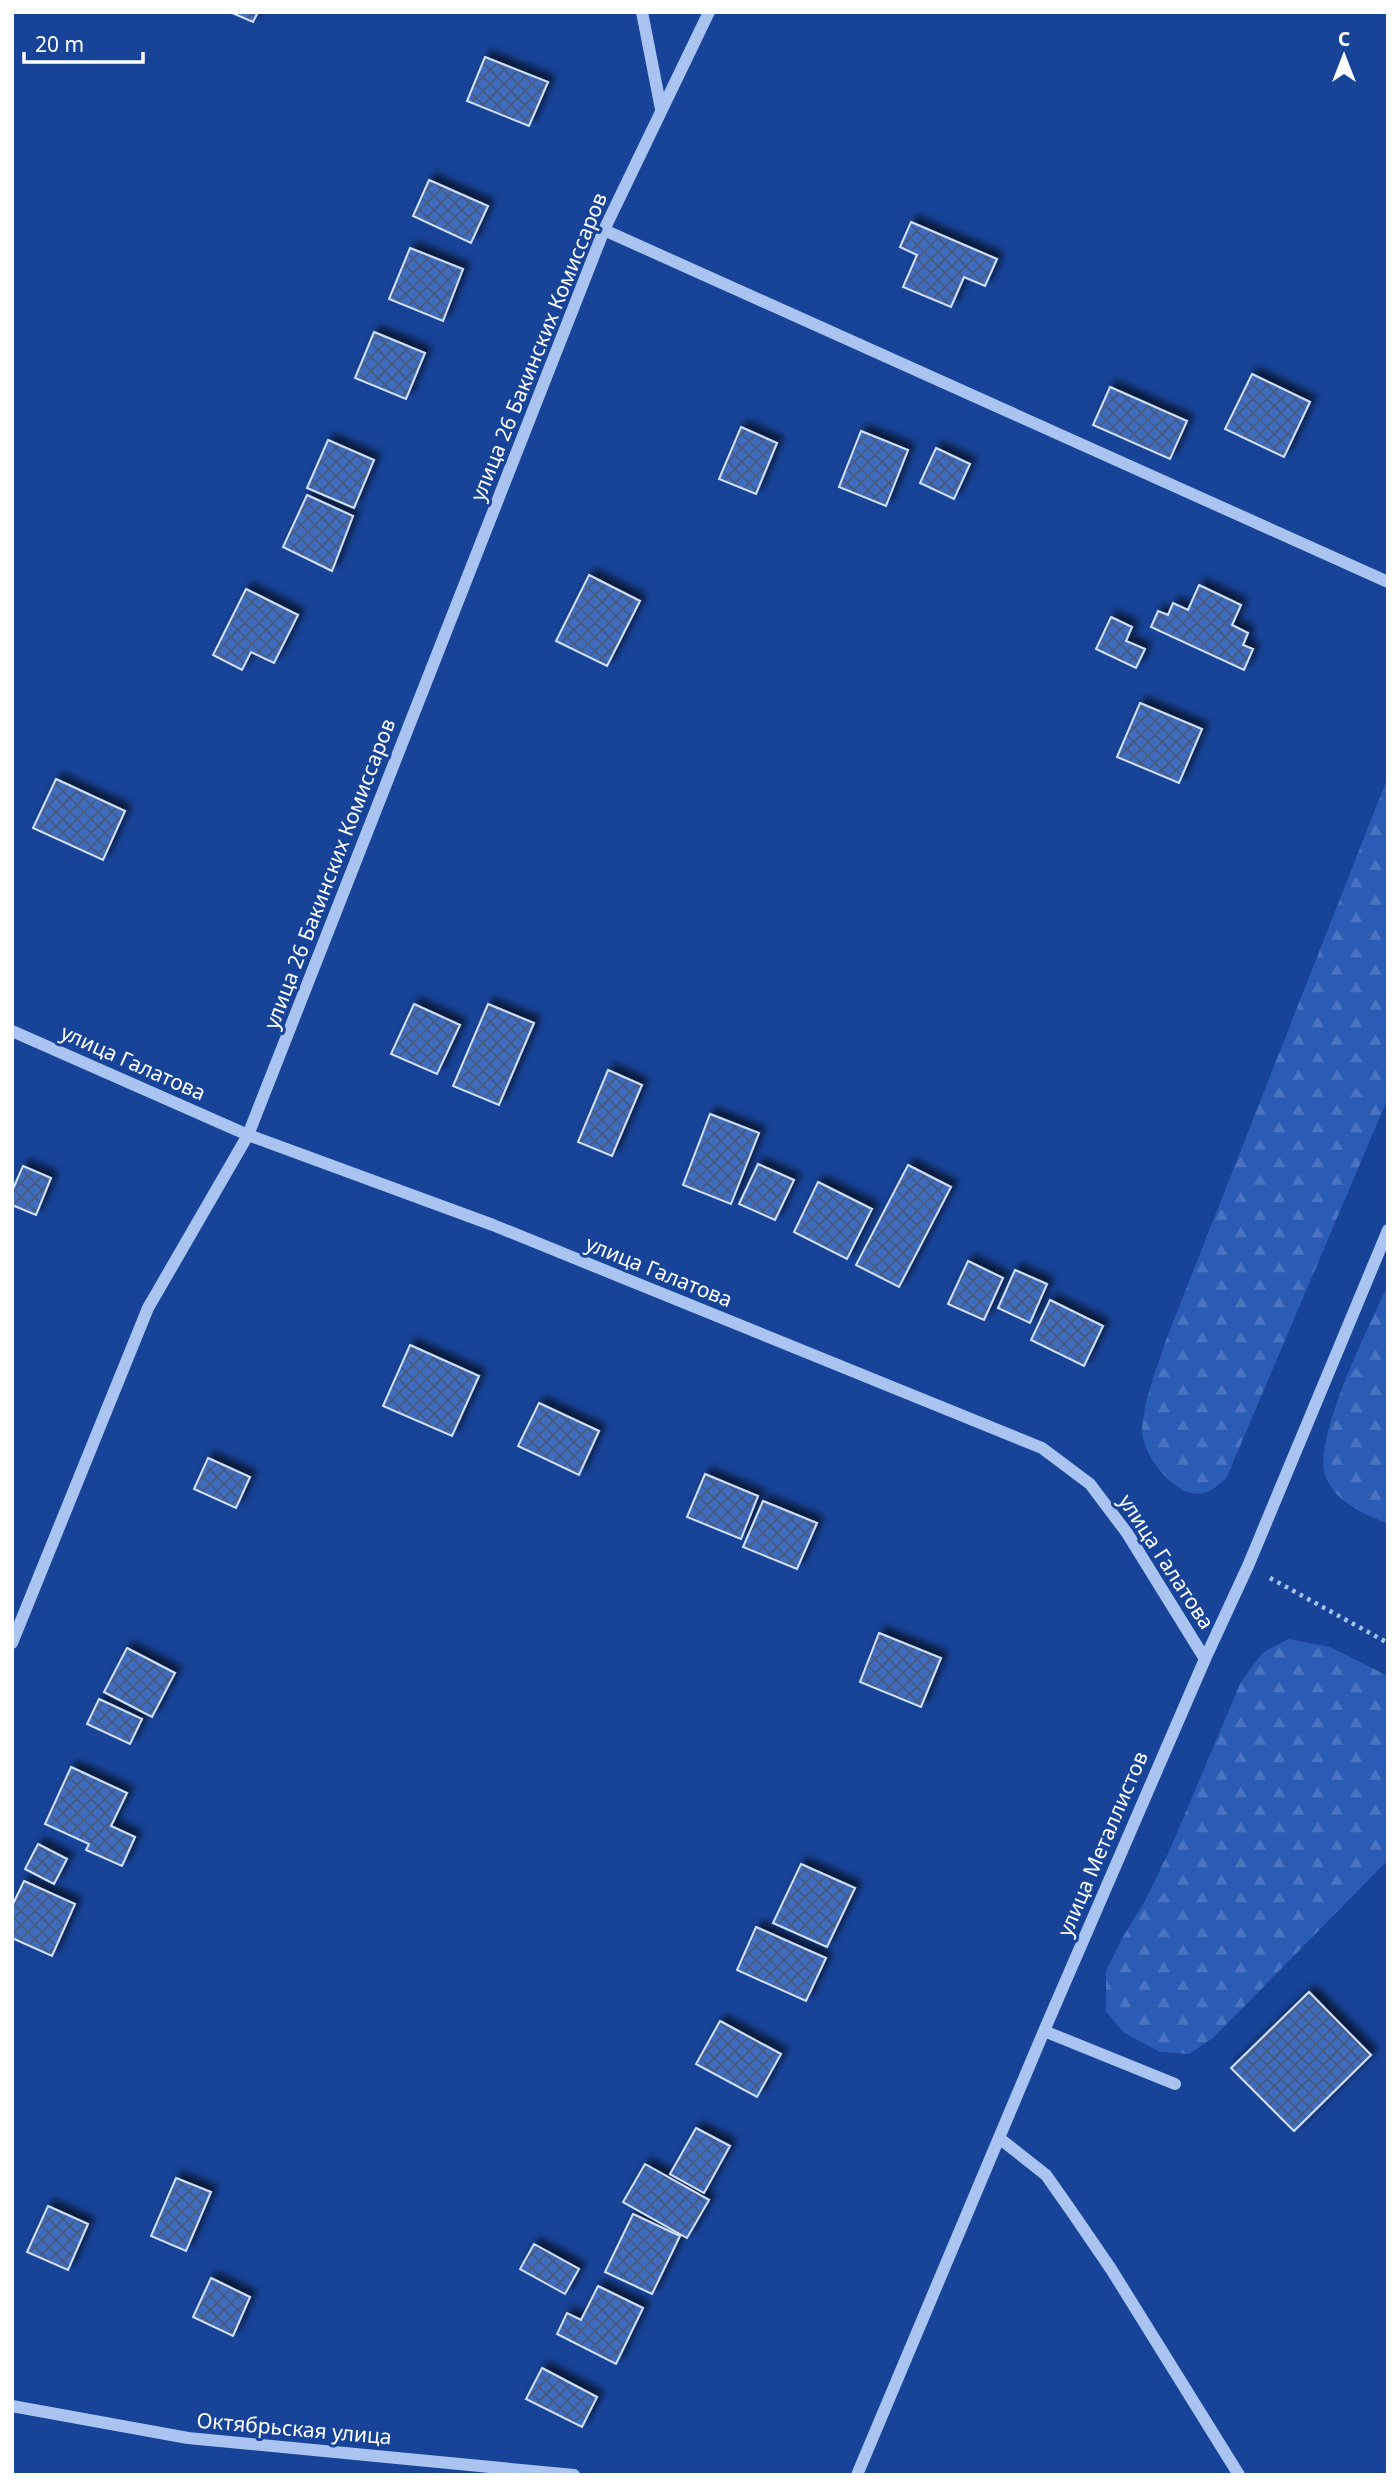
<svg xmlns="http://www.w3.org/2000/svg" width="1400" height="2487" font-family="'Noto Sans',sans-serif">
	<defs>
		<pattern id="forest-firs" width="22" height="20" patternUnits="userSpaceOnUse" patternTransform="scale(1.75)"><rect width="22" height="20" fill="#2a5cb6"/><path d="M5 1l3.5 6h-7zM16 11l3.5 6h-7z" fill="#4a74c1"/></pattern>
		<pattern id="building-cross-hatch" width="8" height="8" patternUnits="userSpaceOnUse" patternTransform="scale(1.75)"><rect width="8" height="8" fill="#406cbf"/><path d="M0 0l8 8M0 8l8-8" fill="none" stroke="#475a80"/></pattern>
		<filter id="shadow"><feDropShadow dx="6" dy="-6" stdDeviation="3.5" flood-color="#0009"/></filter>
	</defs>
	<rect width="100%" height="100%" fill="#174398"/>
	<path fill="url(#forest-firs)" d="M1388 777V1098L1226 1479C1220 1483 1211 1492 1203 1493 1176 1500 1141 1454 1142 1429 1144 1398 1157 1369 1166 1340Z
		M1388 1284V1523H1386C1363 1513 1339 1504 1327 1480 1308 1445 1372 1321 1388 1284Z
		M1289 1639 1330 1647 1388 1676V1860L1213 2038 1189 2054 1160 2052 1123 2032 1106 2011V1971L1124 1935 1145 1901 1171 1847 1240 1684 1262 1653Z"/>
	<path fill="url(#building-cross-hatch)" stroke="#d2e1fc" stroke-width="2" filter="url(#shadow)" d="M230 12H258L253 22Z
		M485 57 548 82 529 126 467 101Z
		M429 180 488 206 471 243 413 216Z
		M911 222 997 259 985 286 964 277 951 307 903 287 917 255 900 247Z
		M410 248 463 269 443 321 389 299Z
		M374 332 425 353 406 399 355 378Z
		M1252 374 1310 402 1284 457 1225 429Z
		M1110 387 1187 421 1170 459 1093 425Z
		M741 427 777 443 756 494 719 479Z
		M861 431 908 450 886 506 839 487Z
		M328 440 374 460 354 508 307 488Z
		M936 448 970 464 954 499 920 483Z
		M307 495 353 516 332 571 283 547Z
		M589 575 640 601 607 666 556 641Z
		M1199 585 1241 605 1232 625 1248 633 1243 645 1253 649 1244 670 1151 627 1158 611 1168 615 1173 603 1188 610Z
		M246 589 298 615 274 663 251 652 242 670 213 655Z
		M1111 617 1132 627 1126 641 1145 649 1136 668 1096 649Z
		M1140 703 1202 729 1179 783 1117 757Z
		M56 779 125 811 103 860 33 828Z
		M414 1004 460 1025 437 1074 391 1054Z
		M488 1004 534 1023 499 1105 453 1086Z
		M608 1070 642 1085 612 1156 578 1142Z
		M710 1114 759 1133 731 1204 683 1185Z
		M758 1164 794 1180 775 1220 739 1204Z
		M908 1165 951 1187 899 1287 856 1265Z
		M23 1166 51 1178 36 1215 12 1205V1191Z
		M818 1182 872 1209 847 1259 794 1232Z
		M968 1261 1003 1278 984 1320 948 1304Z
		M1015 1270 1047 1284 1030 1323 998 1308Z
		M1050 1300 1103 1326 1084 1366 1031 1340Z
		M410 1345 479 1376 452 1436 383 1406Z
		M539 1403 599 1431 579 1475 518 1446Z
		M208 1458 250 1477 236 1508 194 1489Z
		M705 1474 758 1496 741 1539 687 1517Z
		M763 1501 817 1523 797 1569 743 1547Z
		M879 1633 941 1658 921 1707 860 1682Z
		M127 1648 175 1673 152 1717 104 1692Z
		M99 1699 142 1719 130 1744 87 1724Z
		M71 1767 127 1793 111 1826 135 1837 122 1866 86 1850 89 1844 45 1824Z
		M38 1844 67 1859 54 1884 25 1869Z
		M801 1864 855 1888 827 1947 773 1923Z
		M24 1881 75 1904 52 1956 12 1938V1906Z
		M756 1927 826 1958 806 2001 737 1970Z
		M1309 1992 1371 2055 1294 2131 1231 2068Z
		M720 2021 781 2054 757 2097 696 2064Z
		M696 2128 730 2146 704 2193 670 2174Z
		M645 2164 709 2200 687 2238 623 2202Z
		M176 2178 211 2192 186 2251 151 2236Z
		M48 2206 88 2224 68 2270 27 2252Z
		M633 2214 680 2236 652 2294 605 2272Z
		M534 2244 579 2269 565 2294 520 2269Z
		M211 2278 250 2297 233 2336 193 2317Z
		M598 2286 643 2308 616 2364 557 2334 567 2313 581 2320Z
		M542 2368 597 2397 582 2427 526 2399Z"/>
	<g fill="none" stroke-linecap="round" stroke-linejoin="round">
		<path stroke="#aac4f1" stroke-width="4.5" stroke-dasharray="3.5 5" stroke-linecap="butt" d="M1270 1578 1388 1643"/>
		<path stroke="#aac4f1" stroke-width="12" d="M642 12 661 109
			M604 230 1388 582
			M12 1031 248 1135 493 1225 1042 1448 1090 1484 1127 1533 1205 1659
			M12 1643 148 1308 248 1135 604 230 709 12
			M1044 2031 1175 2084
			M999 2138 1046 2175 1072 2212 1111 2269 1239 2475
			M12 2406 188 2438 574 2475
			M857 2475 1044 2031 1205 1659 1248 1566 1388 1230"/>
	</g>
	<g text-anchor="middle" stroke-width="6" stroke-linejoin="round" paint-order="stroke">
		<g font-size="21" fill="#fff" stroke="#174398">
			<text transform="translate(539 347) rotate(-68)" y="7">улица 26 Бакинских Комиссаров</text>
			<text transform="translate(330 874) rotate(-69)" y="7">улица 26 Бакинских Комиссаров</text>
			<text transform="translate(133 1063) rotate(24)" y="7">улица Галатова</text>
			<text transform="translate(659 1272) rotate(22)" y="7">улица Галатова</text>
			<text transform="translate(1166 1562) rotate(57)" y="7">улица Галатова</text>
			<text transform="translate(1103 1844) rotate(-67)" y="7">улица Металлистов</text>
			<text transform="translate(294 2429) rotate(5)" y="7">Октябрьская улица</text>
		</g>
	</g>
	<rect width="1400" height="2487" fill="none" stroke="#ffffff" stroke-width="28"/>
	<g transform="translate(1344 56)" stroke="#174398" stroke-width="5" paint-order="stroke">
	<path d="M0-5L12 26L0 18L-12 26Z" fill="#ffffff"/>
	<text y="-10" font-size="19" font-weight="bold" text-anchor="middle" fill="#ffffff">С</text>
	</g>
	<path d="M24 52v10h119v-10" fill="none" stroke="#ffffff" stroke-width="3.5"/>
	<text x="35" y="52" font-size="21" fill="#ffffff" stroke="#174398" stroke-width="5" paint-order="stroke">20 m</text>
</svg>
